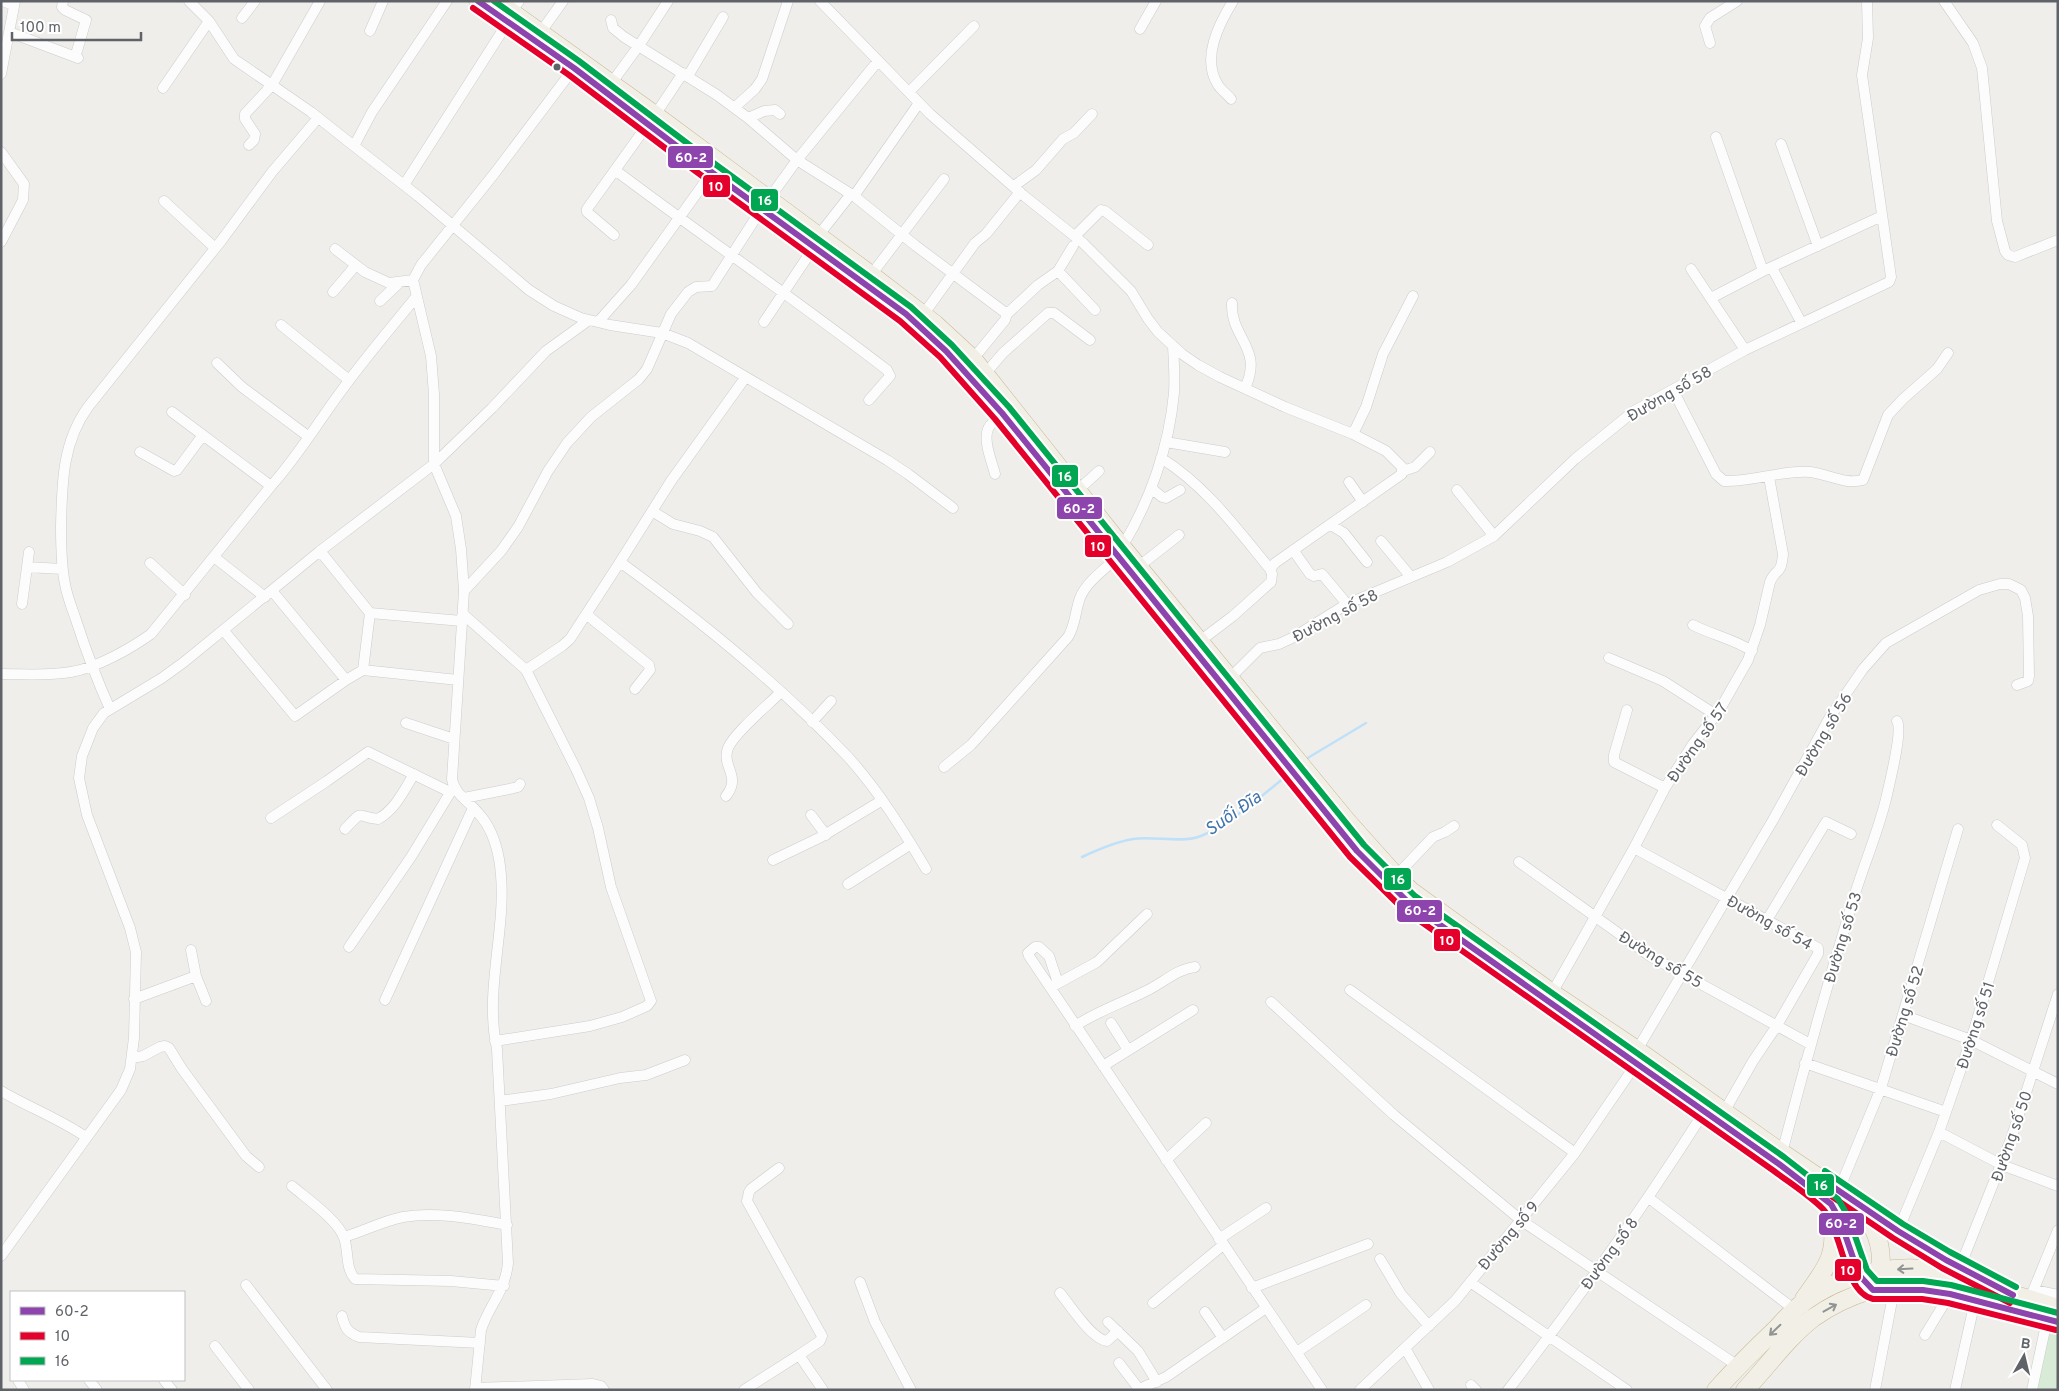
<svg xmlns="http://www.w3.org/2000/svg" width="2059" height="1391" font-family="Overpass,sans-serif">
	<rect width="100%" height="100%" fill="#efeeea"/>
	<path fill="#d8ebd6" d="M2049 1326 2058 1327V1390H2036Z"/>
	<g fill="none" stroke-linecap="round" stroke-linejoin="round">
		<path stroke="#bfe0f9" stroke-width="2.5" d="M1306 759 1366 723
			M1082 857C1099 849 1115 842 1133 839 1152 836 1181 843 1198 837 1228 827 1271 788 1296 768"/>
		<g stroke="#cbcccc" stroke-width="11">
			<path id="minor" d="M3 1 13 5
				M63 1 62 7 65 10 86 20 77 51
				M189 1 209 21 234 59 311 112 354 146 418 196 529 290 554 306 581 318 610 325 662 333 688 343 887 460 908 474 953 508
				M820 1 930 114 1023 195 1083 243 1131 291 1148 319 1158 332 1182 354 1198 365 1220 377 1285 407 1353 434 1386 451 1402 467V474L1275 563 1270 569 1272 574 1271 582 1233 616 1200 641
				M1944 1 1973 43 1982 68 1997 221 2005 251 2008 255 2015 257 2058 240
				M511 12 519 1
				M242 18 255 1
				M611 20 613 28 624 37 717 95 748 118 797 160 854 196 916 246 1007 314 1005 320 973 359
				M1140 29 1156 1
				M370 31 383 1
				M9 32 78 58
				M540 33 563 1
				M1710 43 1705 26 1710 18 1737 1
				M1 74 15 1
				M688 76 723 17
				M610 85 640 44 668 1
				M163 88 209 21
				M909 92 974 26
				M1231 99C1227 94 1221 90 1218 85 1201 58 1219 24 1233 1
				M735 107 755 89 762 79 788 1
				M655 115 683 73
				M748 118 764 111 775 110 780 114
				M1716 137 1763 271
				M1781 144 1818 246
				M249 145 254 140 255 134 245 119V114L272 85 320 1
				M354 146 372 112 447 1
				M1 152 24 184 23 200 1 242
				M615 170C705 238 798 301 887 370L890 376 869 400
				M404 185 508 22
				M1014 186 1036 170 1063 139 1074 133 1092 114
				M854 196 919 103
				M768 200 797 160 878 61
				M164 201 215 248
				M614 235 587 212V209L648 124
				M1076 235 1101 210 1105 211 1148 245
				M818 236 851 194
				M335 249 365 272 389 283 413 280
				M1772 268 1801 322
				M1691 269 1745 350
				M1058 271 1073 246
				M871 275 944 179
				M333 292 356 265
				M1711 298 1763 271 1882 216
				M380 301 399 283
				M1232 303C1230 338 1264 348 1245 388
				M1007 314 1038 285 1058 271 1095 310
				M923 315 975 243 986 234 1020 192
				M598 322 631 285 712 172
				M764 322 814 247
				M281 325 349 380
				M217 363 242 387 309 437
				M985 374 1003 353 1048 313H1054L1090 340
				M1673 390 1716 474 1724 481C1753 482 1781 470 1810 472 1828 474 1845 485 1863 480L1888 415 1903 399 1937 369 1948 353
				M172 412 271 486C298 456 318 422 342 390 365 358 391 328 416 297
				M1353 434 1366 407 1383 354 1413 296
				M1166 442 1225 452
				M140 452 174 471 177 470 203 435
				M1161 458C1206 486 1237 529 1270 569
				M1403 471 1415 467 1430 452
				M995 474C992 462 983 441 988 429 990 423 998 418 1002 413
				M1349 482 1363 502
				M1151 488 1162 497 1166 498 1180 490
				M1457 490 1494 536
				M1077 491 1099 471
				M652 511 673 524 700 531 713 537 757 593 788 624
				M1331 525 1344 533 1367 562
				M1381 541 1411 577
				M1122 547C1150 501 1169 447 1174 393 1175 378 1174 362 1173 347
				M1293 550 1310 574 1314 576 1322 574 1347 604
				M29 552 27 567 62 569
				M214 557 265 597
				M620 562C701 621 779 684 848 757 878 790 903 830 926 869
				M150 563 185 595
				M1138 567 1179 535
				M464 591 501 551 518 527 548 471 567 443 591 417 639 379 647 369 671 314 688 292 696 287 712 286 762 208
				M273 592 346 680
				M22 604 27 567
				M370 613 462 621
				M463 614 526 670
				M587 615 649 665 650 670 635 689
				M1693 625C1712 635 1734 639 1752 651
				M224 631 295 716 346 680 363 670 370 613 320 551
				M1609 658 1663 681 1716 715
				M363 670 458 680
				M1 674C24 674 49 676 71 672 96 668 130 649 151 634L271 486
				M1230 678 1260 648 1279 644 1294 637 1347 604 1447 562 1494 536 1575 459 1634 411 1745 350 1889 282 1891 277 1862 75 1868 38 1867 1
				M110 709C97 680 86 651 76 620 72 608 67 596 65 584 61 565 61 546 61 527 62 484 62 443 88 407L221 241 272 172 318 118
				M1627 710 1614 755V762L1665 788
				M812 722 831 701
				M406 723 454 739
				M944 767 971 745 1068 637C1076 624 1075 611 1080 598 1086 582 1105 569 1118 557
				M726 796C742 776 721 767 728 748 734 733 768 705 781 692
				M464 798 514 788 518 787 520 784
				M811 815 826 835
				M271 818 327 781 368 752 450 792
				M345 829C365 808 355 817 378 819 395 810 405 789 414 774
				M1634 848 1818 948V954L1776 1027 1753 1061 1724 1112
				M773 860 821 837 881 801
				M1519 862 1650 956 1810 1044
				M1396 876 1433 837 1445 832 1454 826
				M848 884 911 844
				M1767 920 1826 822 1851 834
				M349 947 411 857 453 788
				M196 976 206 1001
				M1058 983 1049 956 1039 947H1035L1028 953 1029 956 1322 1390
				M1053 986 1097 962 1147 914
				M1350 990 1575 1153
				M1552 993 1634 848 1665 788 1693 744 1719 711 1748 660 1760 625 1770 582C1776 567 1781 577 1783 554L1769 477
				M134 999 196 976 191 950
				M385 1000 473 808
				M1271 1002 1394 1115 1522 1221 1738 1366
				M1903 1015 1971 1040 2058 1084
				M1111 1023 1128 1050
				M1075 1026C1098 1011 1122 1003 1146 991 1163 983 1177 969 1195 967
				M495 1041 590 1026 622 1017 647 1006 651 1001 611 887 598 828 589 798 576 769 526 670 562 646 570 639 620 562 671 481 745 378
				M1637 1050 1773 820 1830 717 1863 669 1886 643 1979 590 2000 584H2009L2021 590 2025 598 2028 616 2029 676 2028 681 2017 685
				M132 1058 143 1056 160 1047 165 1046 169 1048 182 1069 246 1156 259 1167
				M1805 1063 1946 1112
				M1103 1066 1193 1010
				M1 1091C30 1108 58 1118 86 1137
				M500 1101 551 1094 620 1078 646 1075 685 1060
				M1939 1132 2002 1165 2058 1186
				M1782 1153C1803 1071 1826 989 1851 907 1861 871 1877 836 1886 799 1889 785 1903 731 1897 721
				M1166 1160 1206 1123
				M779 1168 751 1189 749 1192 747 1201 822 1336 820 1341 799 1355
				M292 1186C306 1198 339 1221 344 1238 349 1251 345 1268 355 1279L451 1281 504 1286
				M1839 1190 1881 1088 1958 829
				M1649 1198 1795 1310
				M1898 1231 1939 1132 1971 1040 2025 858 2022 845 1997 825
				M344 1237C364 1231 383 1221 403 1217 437 1211 474 1219 507 1225
				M1219 1239 1266 1208
				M1 1256 121 1090 130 1069 134 1038 136 952 130 928 87 815 79 778 82 756 93 728 104 713 162 678 184 662 320 551 434 464 492 408 546 351 589 320
				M1380 1259 1401 1294 1429 1326
				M1958 1272 2011 1139 2058 994
				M860 1282 875 1322 911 1390
				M1470 1282 1627 1390
				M246 1285 327 1390
				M1252 1288 1368 1244
				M2034 1290 2058 1295
				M1060 1293C1070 1305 1092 1340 1107 1341L1118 1331
				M2029 1301 2058 1230
				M1153 1303 1223 1245
				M1205 1312 1223 1338
				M342 1316C345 1328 347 1332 359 1337L480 1343
				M1108 1322 1138 1351 1157 1382
				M1925 1335 1950 1294
				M215 1346 249 1390
				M1405 1348 1429 1390
				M1297 1352 1366 1305
				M1119 1363 1139 1389
				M18 1380 24 1390
				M89 1380 97 1390
				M164 1380 172 1390
				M1471 1385 1476 1390
				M475 1388 593 1384 601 1386 604 1390
				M475 1390 481 1330C489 1305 505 1292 508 1263L497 1049C483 986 510 922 499 859 496 843 490 826 479 814 470 802 454 794 452 779L464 591 461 549 456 516 434 464V394L431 356 413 280 421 265 494 174 574 68
				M744 1390 799 1355 823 1390
				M1137 1390 1166 1377 1266 1308
				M1360 1390 1455 1301 1575 1153 1636 1064
				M1508 1390C1578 1300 1643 1208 1704 1112
				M1875 1390 1894 1290
				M1955 1390 1975 1301
				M2032 1390 2047 1320"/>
		</g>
		<g stroke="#c8b996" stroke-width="19">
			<path id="trunk" d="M478 1 503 19
				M496 1 655 115 871 275 935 324 973 359 1122 547 1346 820 1396 876 1411 891 1552 993 1637 1050 1782 1153 1898 1231 1946 1260 2003 1291 2058 1308
				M918 325 946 351 1002 413
				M1778 1163 1831 1204 1840 1220 1859 1275 1873 1290
				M1863 1211C1878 1231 1886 1256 1877 1280
				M1804 1299C1825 1269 1838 1257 1832 1219
				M1716 1390C1735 1369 1754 1350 1775 1330 1783 1322 1790 1313 1799 1306 1844 1270 1910 1258 1965 1278
				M1745 1390C1768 1366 1787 1338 1813 1318 1830 1306 1851 1296 1871 1290 1879 1288 1890 1290 1898 1290 1954 1291 2003 1311 2058 1322"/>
		</g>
		<use href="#minor" stroke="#fdfcfc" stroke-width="10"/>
		<use href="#trunk" stroke="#f2f0e6" stroke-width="18"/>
		<g stroke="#fff" stroke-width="10">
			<path id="bus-1" d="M478 1 574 68 699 163 906 314 946 351 1002 413 1357 851 1409 903 1779 1164 1831 1204 1840 1220 1859 1275 1873 1290H1923L1950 1294 2058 1322
				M1820 1178 1898 1231 1946 1260 2013 1295"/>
		</g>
		<g stroke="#fff" stroke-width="10">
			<path id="bus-2" d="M473 8 569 75 694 170 900 321 940 357 995 419 1350 857 1403 909 1774 1171C1790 1183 1809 1195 1823 1209 1842 1229 1843 1292 1873 1299H1922L1948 1303 2056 1330
				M1815 1185 1893 1238 1942 1268 2010 1303"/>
		</g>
		<g stroke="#fff" stroke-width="10">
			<path id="bus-3" d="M494 1 579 61 704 156 911 307 952 345 1009 407 1364 845 1415 896 1784 1157 1838 1199 1848 1216 1867 1270 1877 1281H1923L1951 1285 2058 1313
				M1825 1171 1903 1224 1950 1252 2016 1287"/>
		</g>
		<use href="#bus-1" stroke="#8e44ad" stroke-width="6"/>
		<use href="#bus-2" stroke="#e4002b" stroke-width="6"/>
		<use href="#bus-3" stroke="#00a651" stroke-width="6"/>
	</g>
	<defs><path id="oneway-shaft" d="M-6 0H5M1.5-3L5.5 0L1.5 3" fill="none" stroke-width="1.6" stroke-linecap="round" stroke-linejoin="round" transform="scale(1.25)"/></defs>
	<g stroke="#929494">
		<use href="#oneway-shaft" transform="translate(1905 1269) rotate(177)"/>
		<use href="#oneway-shaft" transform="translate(1830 1308) rotate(-29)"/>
		<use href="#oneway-shaft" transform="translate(1775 1330) rotate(136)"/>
	</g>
	<circle fill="#5f6368" stroke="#fff" stroke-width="2" cx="557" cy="67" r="4.5"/>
	<g text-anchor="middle" stroke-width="4" stroke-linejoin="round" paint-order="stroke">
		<g font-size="16" fill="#5f6368" stroke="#fff">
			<text transform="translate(1669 393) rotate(-30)" y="6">Đường số 58</text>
			<text transform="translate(1335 615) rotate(-28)" y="6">Đường số 58</text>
			<text transform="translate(1823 734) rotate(-59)" y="6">Đường số 56</text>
			<text transform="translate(1697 742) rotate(-55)" y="6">Đường số 57</text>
			<text transform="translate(1770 922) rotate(29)" y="6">Đường số 54</text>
			<text transform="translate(1842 937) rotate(-73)" y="6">Đường số 53</text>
			<text transform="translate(1661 959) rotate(31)" y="6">Đường số 55</text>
			<text transform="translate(1904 1011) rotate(-73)" y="6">Đường số 52</text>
			<text transform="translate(1975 1025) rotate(-72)" y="6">Đường số 51</text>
			<text transform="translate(2011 1136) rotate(-71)" y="6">Đường số 50</text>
			<text transform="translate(1508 1235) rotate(-50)" y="6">Đường số 9</text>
			<text transform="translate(1609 1253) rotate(-54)" y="6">Đường số 8</text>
		</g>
		<g font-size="18" font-style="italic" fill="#4174aa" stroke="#fff">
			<text transform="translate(1233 813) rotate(-35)" y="6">Suối Đĩa</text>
		</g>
	</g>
	<g stroke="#fff" stroke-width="2">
		<rect x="667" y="145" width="47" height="24" rx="5" fill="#8e44ad"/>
		<rect x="702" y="174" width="29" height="24" rx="5" fill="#e4002b"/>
		<rect x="750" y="188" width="29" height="24" rx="5" fill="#00a651"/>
		<rect x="1051" y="464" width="28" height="24" rx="5" fill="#00a651"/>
		<rect x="1056" y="496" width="47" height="24" rx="5" fill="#8e44ad"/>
		<rect x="1084" y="534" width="28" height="24" rx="5" fill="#e4002b"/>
		<rect x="1383" y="867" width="29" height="24" rx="5" fill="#00a651"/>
		<rect x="1396" y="899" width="47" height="24" rx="5" fill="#8e44ad"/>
		<rect x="1433" y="928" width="28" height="24" rx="5" fill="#e4002b"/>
		<rect x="1806" y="1173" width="29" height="24" rx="5" fill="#00a651"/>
		<rect x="1818" y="1212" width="47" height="24" rx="5" fill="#8e44ad"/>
		<rect x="1834" y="1258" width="28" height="24" rx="5" fill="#e4002b"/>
	</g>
	<g font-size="14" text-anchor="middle" font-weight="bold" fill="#fff">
		<text x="691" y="162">60-2</text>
		<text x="716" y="191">10</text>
		<text x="765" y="205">16</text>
		<text x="1065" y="481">16</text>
		<text x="1079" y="513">60-2</text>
		<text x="1098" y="551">10</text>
		<text x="1398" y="884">16</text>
		<text x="1420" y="915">60-2</text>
		<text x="1447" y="945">10</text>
		<text x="1821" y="1190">16</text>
		<text x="1841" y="1228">60-2</text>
		<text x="1848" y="1275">10</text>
	</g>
	<rect width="2059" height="1391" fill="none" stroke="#5f6368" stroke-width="5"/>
	<rect x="10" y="1291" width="175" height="90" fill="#ffffff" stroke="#bfc1c3"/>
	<rect x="20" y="1307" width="25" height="8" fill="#8e44ad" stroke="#bfc1c3"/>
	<text x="55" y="1316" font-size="15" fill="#5f6368">60-2</text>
	<rect x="20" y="1332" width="25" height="8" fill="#e4002b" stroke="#bfc1c3"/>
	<text x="55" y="1341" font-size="15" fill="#5f6368">10</text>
	<rect x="20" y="1357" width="25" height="8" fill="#00a651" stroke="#bfc1c3"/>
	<text x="55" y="1366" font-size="15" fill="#5f6368">16</text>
	<g transform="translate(2024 1356) rotate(8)" stroke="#ffffff" stroke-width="4" paint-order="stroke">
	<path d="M0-4L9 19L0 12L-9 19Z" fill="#5f6368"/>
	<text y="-8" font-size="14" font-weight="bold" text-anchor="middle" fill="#5f6368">B</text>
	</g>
	<path d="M12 32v8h129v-8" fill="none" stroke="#5f6368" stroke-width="2.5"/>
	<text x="20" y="32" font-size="15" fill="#5f6368" stroke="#ffffff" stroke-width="4" paint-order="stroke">100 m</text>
</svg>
